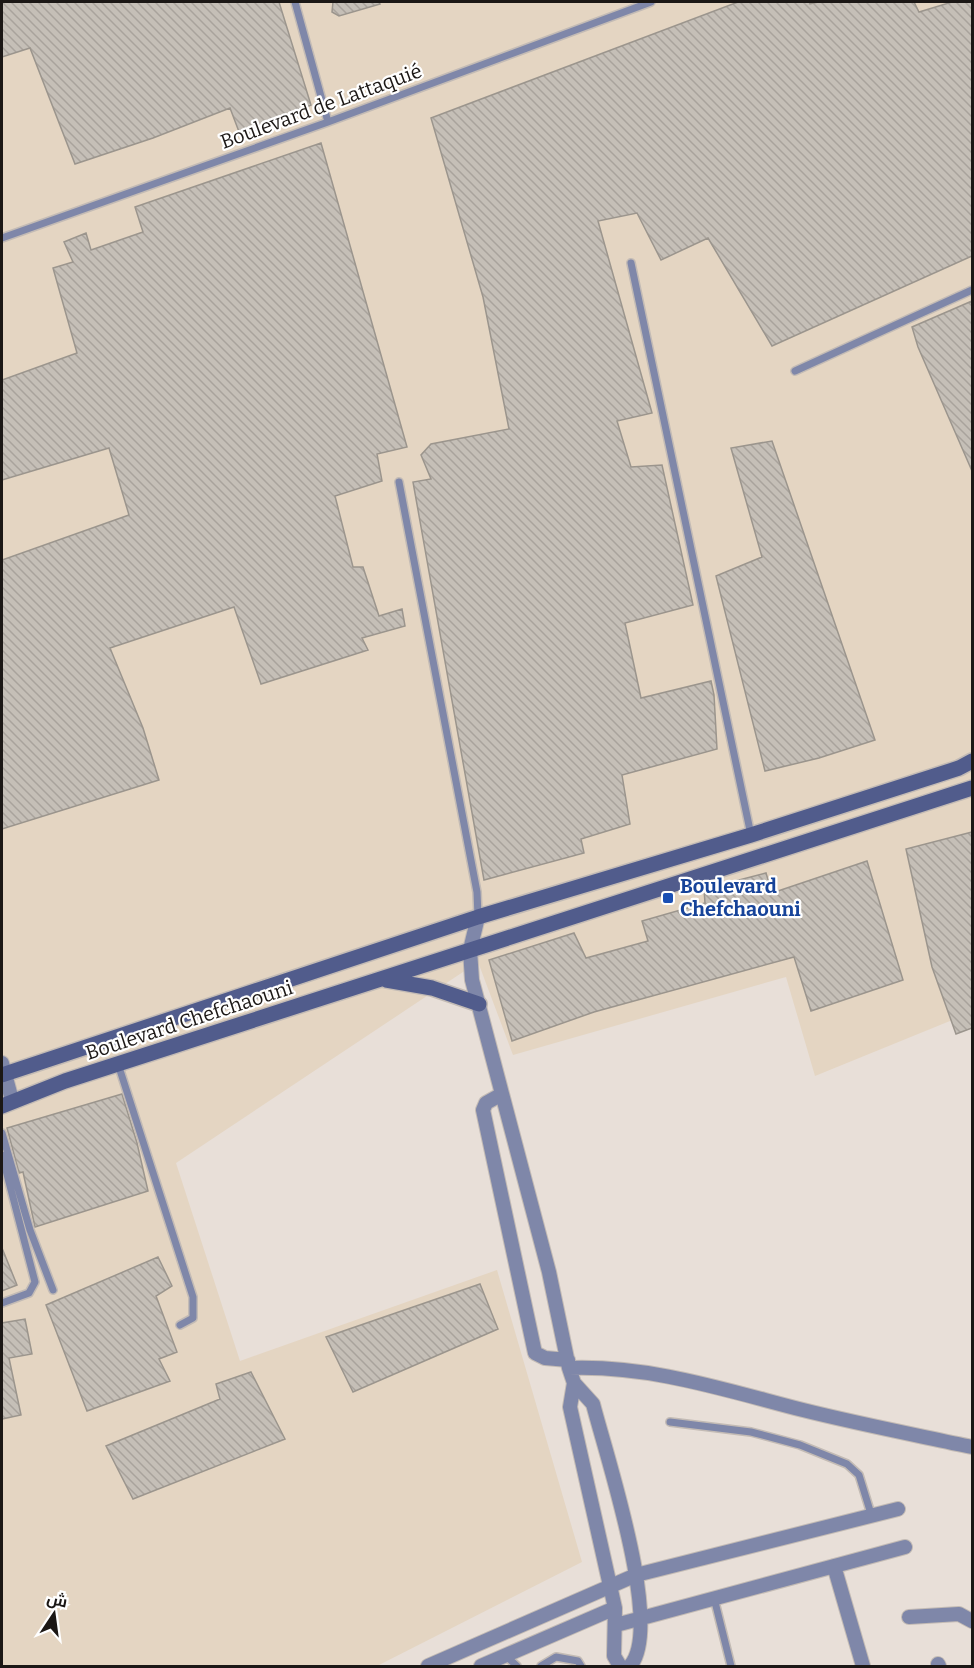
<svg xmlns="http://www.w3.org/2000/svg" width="974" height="1668" font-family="Bitter,Cairo,serif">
	<defs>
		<pattern id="building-back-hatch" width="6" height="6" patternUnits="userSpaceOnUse" patternTransform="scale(1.5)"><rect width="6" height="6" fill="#c5bfb7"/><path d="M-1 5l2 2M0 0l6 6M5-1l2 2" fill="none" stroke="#a9a39c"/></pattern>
	</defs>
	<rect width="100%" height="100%" fill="#e8dfd8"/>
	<path fill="#e4d5c2" d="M2 2H972V1012L815 1076 786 977 513 1055 478 962 176 1163 240 1361 497 1270 582 1562 377 1666H2Z"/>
	<path fill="url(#building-back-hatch)" stroke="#9b958d" stroke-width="1.5" d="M2 2H279L311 105 241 137 230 108 153 138 75 164 30 48 2 57Z
		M333 2H379L380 4 339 16 332 12Z
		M738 2H809L810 4 818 2H914L919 12 952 2H972V256L772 346 708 238 661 260 637 213 598 221 652 413 617 421 631 467 662 465 693 605 625 623 641 698 711 681 714 695 717 749 622 775 630 824 581 839 584 853 484 880 413 482 431 479 421 455 431 444 509 429 483 297 431 118Z
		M321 143 407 447 377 454 382 481 335 496 353 567H363L379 616 402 609 405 626 362 638 368 650 261 684 234 607 110 648 143 728 159 780 2 829V560L129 515 109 448 2 480V380L77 353 53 268 73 262 64 242 86 233 91 250 143 232 135 207Z
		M972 301V471L918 347 912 327Z
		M772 441 875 740 819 758 765 771 716 576 762 557 731 448Z
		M972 832V1028L956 1034 932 967 906 849Z
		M867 861 903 980 811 1011 794 957 594 1012 512 1041 489 960 574 933 586 958 648 941 642 921 705 903 704 889 766 873 772 893Z
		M122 1094 137 1143 148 1191 35 1227 23 1172 19 1173 7 1128Z
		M2 1248 17 1285 2 1291Z
		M158 1257 172 1286 156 1296 177 1352 159 1359 170 1381 87 1411 46 1305Z
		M480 1284 498 1329 353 1392 326 1337Z
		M25 1319 32 1354 9 1358 21 1415 2 1419V1323Z
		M251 1372 285 1439 133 1499 106 1446 220 1399 216 1384Z"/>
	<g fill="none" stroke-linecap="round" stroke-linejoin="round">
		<g stroke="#c3bbb5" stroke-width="10">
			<path id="lane" d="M295 2 328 122
				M2 238 328 122 651 2
				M631 263 751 835
				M795 371 972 290
				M399 482 477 892 478 916
				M118 1064 193 1297V1318L180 1325
				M2 1133 30 1230 53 1290
				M2 1155 35 1282 29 1293 2 1303
				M670 1422 751 1432 800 1445 847 1464 859 1475 872 1517
				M714 1598 731 1666
				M506 1656 517 1666
				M541 1666 556 1657 578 1661 581 1666"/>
		</g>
		<g stroke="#c3bbb5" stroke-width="16">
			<path id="street" d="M478 917 470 950 472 980 549 1272 569 1368 574 1383 593 1404C606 1455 664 1628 630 1666
				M2 1063 12 1100
				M502 1094 486 1103 483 1110 535 1353 545 1358 568 1360
				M569 1368C650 1365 725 1390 803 1410 859 1424 916 1435 972 1447
				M574 1383 570 1407 615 1608 614 1656 620 1666
				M834 1566 863 1666
				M909 1617 959 1614 972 1621
				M616 1625 905 1547
				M938 1664 939 1666
				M428 1666 636 1575 898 1509
				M481 1666 615 1608"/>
		</g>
		<g stroke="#c3bbb5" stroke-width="18">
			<path id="secondary" d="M386 980 432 988 479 1004
				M2 1075 478 917 751 835 959 768 972 761
				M2 1106 65 1081 972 788"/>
		</g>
		<use href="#lane" stroke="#7f87a9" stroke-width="7"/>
		<use href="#street" stroke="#7f87a9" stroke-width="14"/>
		<use href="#secondary" stroke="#515c8c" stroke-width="15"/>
	</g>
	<rect fill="#1a4fb4" stroke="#fff" stroke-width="2" x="662" y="892" width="12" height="12" rx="3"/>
	<g text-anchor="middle" stroke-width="4.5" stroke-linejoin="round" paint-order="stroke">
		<g font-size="20" fill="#1b1715" stroke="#fff">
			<text transform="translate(321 106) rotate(-20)" y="7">Boulevard de Lattaquié</text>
			<text transform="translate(189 1020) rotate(-18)" y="7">Boulevard Chefchaouni</text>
		</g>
		<g font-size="20" font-weight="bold" fill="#164399" stroke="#fff" text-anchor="start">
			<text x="680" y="893">Boulevard<tspan x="680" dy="23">Chefchaouni</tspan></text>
		</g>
	</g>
	<rect width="974" height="1668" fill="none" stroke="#1b1715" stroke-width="6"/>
	<g transform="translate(54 1614) rotate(13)" stroke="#ffffff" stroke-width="4.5" paint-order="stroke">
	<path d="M0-4.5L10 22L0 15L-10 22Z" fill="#1b1715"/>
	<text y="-9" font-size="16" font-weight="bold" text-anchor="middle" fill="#1b1715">ش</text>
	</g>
</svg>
